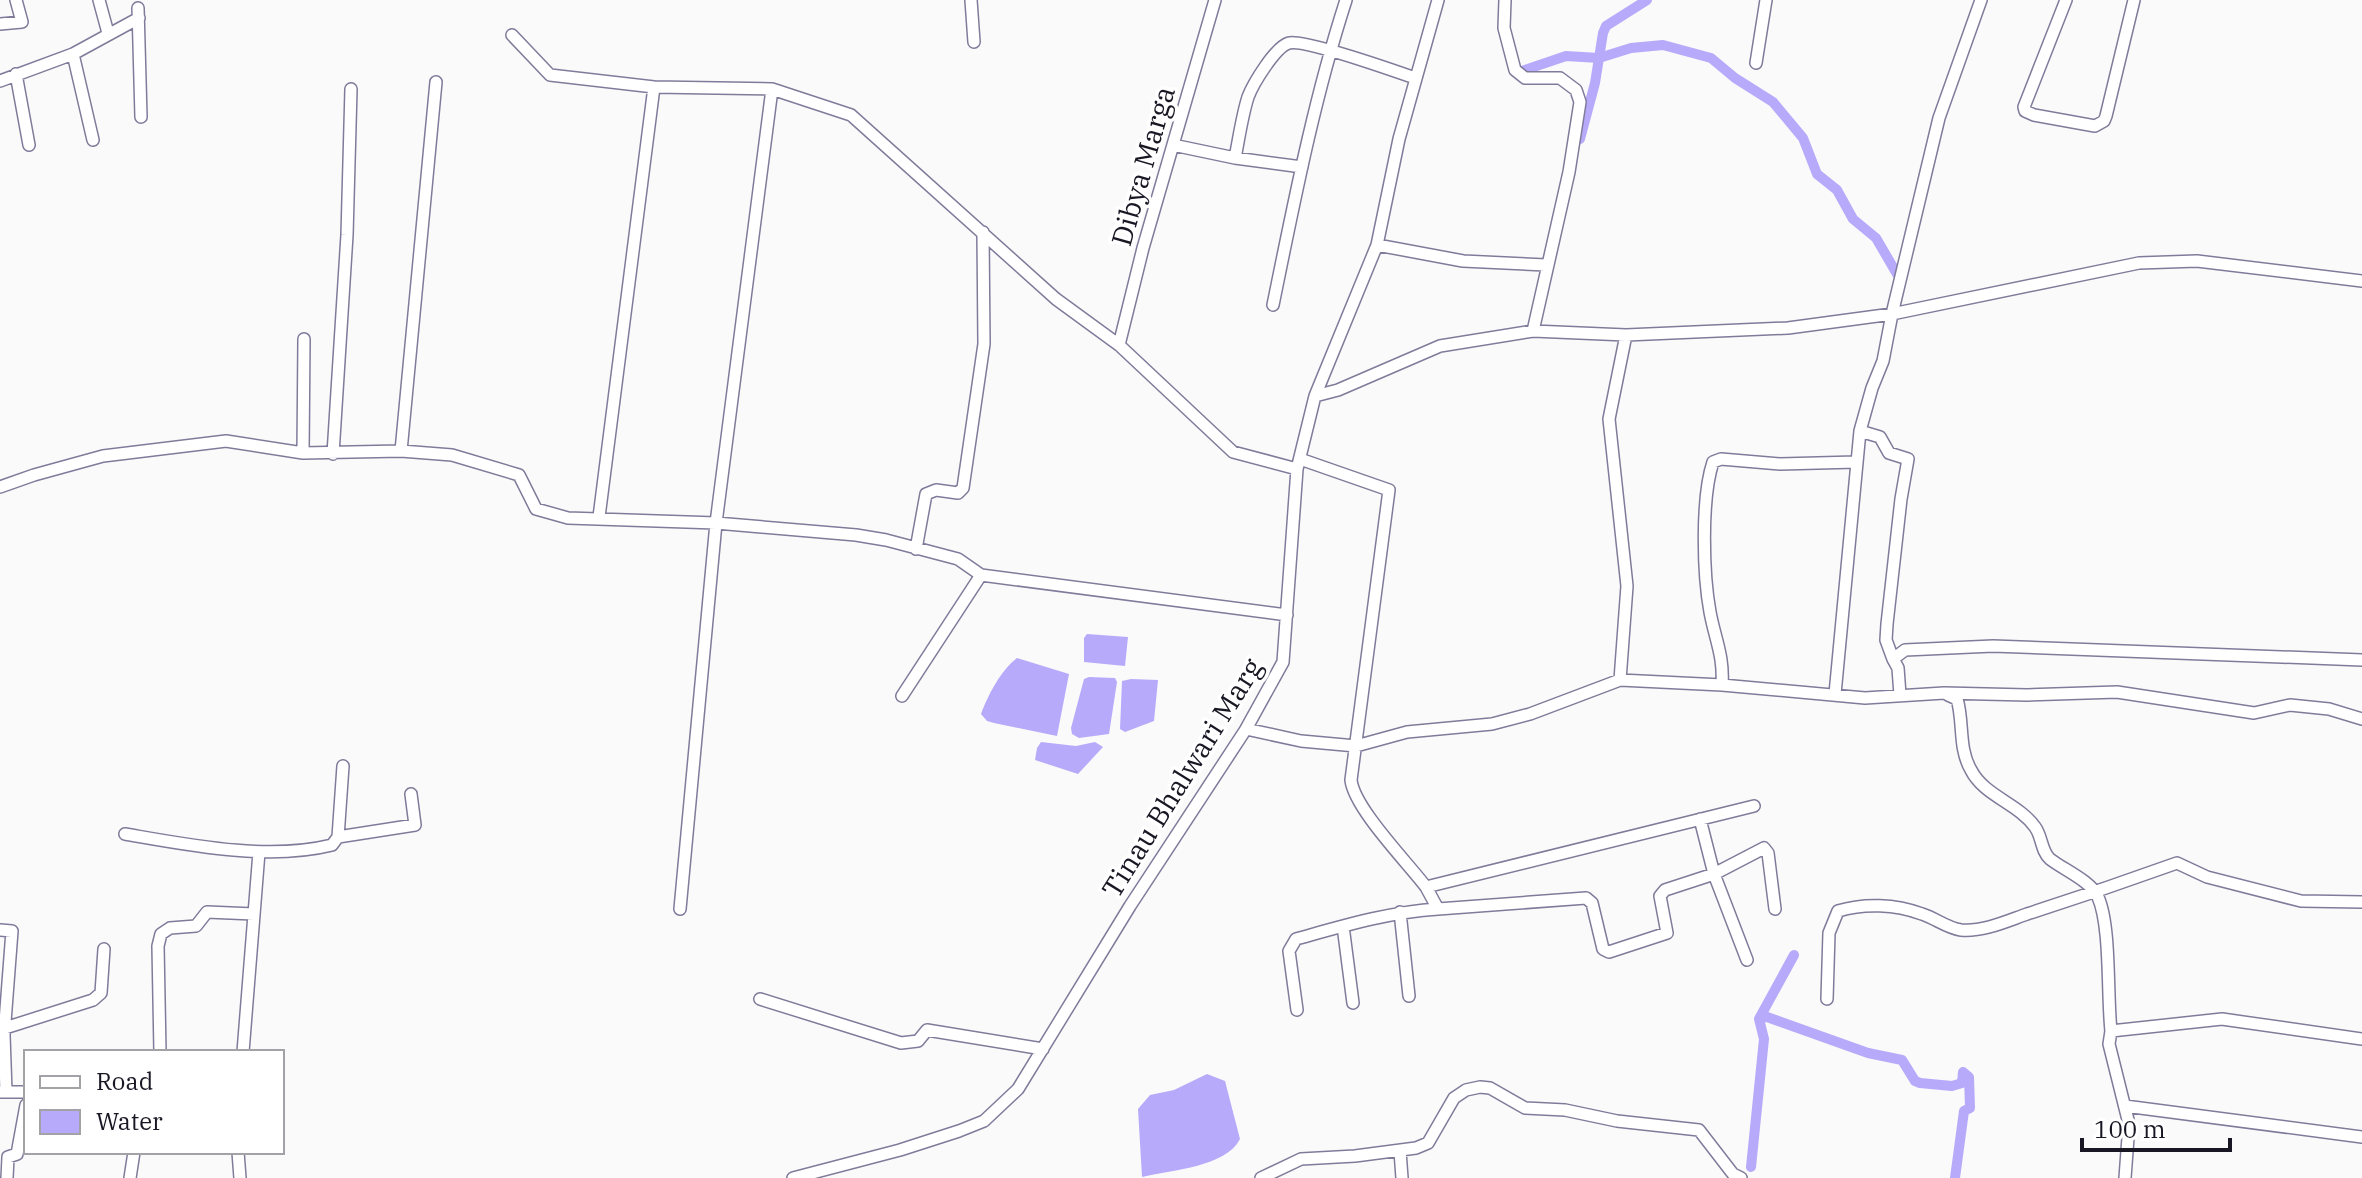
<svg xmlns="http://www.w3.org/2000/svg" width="2362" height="1178" font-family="'IBM Plex Serif',serif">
	<rect width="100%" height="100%" fill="#fafafa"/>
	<path fill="#b7aafa" d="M1087 634 1128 637 1125 666 1084 662V638Z
		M1017 658 1069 674 1057 736 994 723 987 721 981 714C988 695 1001 670 1017 658Z
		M1089 677 1115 678 1117 682 1109 734 1079 738 1072 734 1071 728 1084 679Z
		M1131 679 1158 680 1154 721 1125 732 1120 729 1122 681Z
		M1041 742 1076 746 1095 742 1103 747 1078 774 1035 760 1037 748Z
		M1207 1074 1225 1081 1240 1139C1226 1167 1171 1170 1142 1177L1138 1109 1150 1095 1174 1090Z"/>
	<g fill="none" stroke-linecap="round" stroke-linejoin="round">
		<path stroke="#b7aafa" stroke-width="10" d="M1522 71 1566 56 1599 58 1631 48 1663 45 1711 58 1735 78 1773 102 1803 138 1817 174 1837 190 1853 219 1876 238 1897 274
			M1580 139 1595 83 1603 33 1606 26 1647 0
			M1759 1019 1767 1017 1868 1053 1902 1060 1915 1081 1920 1083 1952 1086 1962 1083 1963 1072 1969 1077 1970 1108 1964 1111 1955 1178
			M1751 1167 1764 1039 1759 1019 1794 955"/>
		<g stroke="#807b9a" stroke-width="14">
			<path id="minor" d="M99 0 108 33
				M971 0 974 42
				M1505 0 1504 28 1515 70 1525 78H1560L1576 90 1580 102 1569 172 1533 331
				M2066 0 2024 107 2025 111 2034 115 2095 126 2104 121 2106 116 2134 0
				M138 8 141 117
				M0 24 22 22 16 0
				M512 35 550 75 654 87 772 89 851 115 1056 299 1119 345 1233 452 1297 469
				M73 54 93 140
				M1756 63 1766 0
				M16 74 29 145
				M0 81 73 54 139 18
				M1173 145 1235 158 1302 167
				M1235 158C1239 138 1242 116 1248 97 1253 84 1275 47 1289 43 1304 39 1395 71 1415 78
				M1377 245 1463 261 1546 265
				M1273 305C1294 202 1314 99 1346 0
				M1119 345 1143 248 1215 0
				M1315 396 1338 390 1440 346 1533 331 1626 335 1788 328 1892 314 2139 263 2197 261 2362 281
				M1860 431 1880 437 1889 453 1908 459 1901 499 1887 624 1886 640 1893 659
				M401 451 436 82
				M303 453 304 339
				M333 454 347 235 351 89
				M1300 459 1389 490 1351 780C1354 808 1407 862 1426 887L1754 806
				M0 487 34 475 103 456 226 441 303 453 401 451 452 455 519 475 536 509 568 518 716 523 856 535 886 540 958 559 981 575 1287 615
				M599 517 654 87
				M916 549 926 494 936 490 958 493 963 488 984 344 983 232
				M1620 680 1627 586 1609 419 1626 335
				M1722 685C1724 656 1715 639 1710 612 1703 574 1701 498 1713 462L1721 459 1780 464 1856 462
				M1835 694 1860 431 1872 388 1883 361 1892 314 1939 118 1981 0
				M1900 695 1898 668 1893 659 1905 650 1993 646 2362 660
				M1948 695 1957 699C1964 722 1958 748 1971 770 1984 796 2018 803 2035 827 2042 836 2041 851 2050 859 2064 870 2091 881 2098 897 2111 926 2107 995 2111 1031L2109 1044 2129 1124 2125 1178
				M902 696 981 575
				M1246 729 1301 741 1356 746 1407 732 1492 724 1530 714 1620 680 1722 685 1865 698 1944 693 2027 695 2117 692 2254 713 2290 705 2329 709 2362 719
				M1700 819 1714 874 1747 960
				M125 834C189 845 268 861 332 845L338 837 343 766
				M338 837 415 825 411 794
				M680 909 716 523 772 89
				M1438 909 1586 898 1592 903 1603 949 1609 952 1667 933 1660 896 1665 890 1714 874 1764 848 1768 853 1775 909
				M1400 912 1409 996
				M1343 926 1353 1003
				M0 930 12 931 4 1035 6 1092
				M760 999 901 1043 918 1041 927 1030 1043 1049
				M1827 999 1829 933 1838 911C1864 903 1895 904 1922 914 1935 918 1947 928 1961 930 1983 932 2007 921 2027 914 2077 898 2127 881 2177 863L2207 877 2301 901 2362 902
				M1297 1010 1289 951 1296 939C1343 926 1389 912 1438 909L1426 887
				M5 1028 93 1000 101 993 104 949
				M2111 1031 2222 1019 2362 1039
				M160 1052 158 946 161 934 170 928 196 926 207 912 254 914
				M243 1052 259 852
				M1 1092H26
				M2125 1106 2362 1137
				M1400 1151 1402 1178
				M238 1152 240 1178
				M7 1178 8 1157 17 1154 26 1105
				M130 1178 134 1152
				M793 1178 900 1150 959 1131 984 1121 1018 1089 1130 906 1246 729 1283 662 1297 469 1315 396 1377 245 1399 139 1438 0
				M1261 1178 1301 1159 1355 1156 1416 1148 1428 1143 1454 1098 1466 1090 1480 1087 1490 1088 1525 1108 1565 1110 1617 1121 1699 1130 1733 1174 1741 1178"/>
		</g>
		<use href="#minor" stroke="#fff" stroke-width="11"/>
	</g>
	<g text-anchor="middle" stroke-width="7" stroke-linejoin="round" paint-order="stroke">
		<g font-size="28" fill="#191723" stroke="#fff">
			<text transform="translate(1143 166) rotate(-74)" y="10">Dibya Marga</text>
			<text transform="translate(1182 778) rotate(-58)" y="10">Tinau Bhalwari Marg</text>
		</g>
	</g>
	<rect x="24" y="1050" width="260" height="104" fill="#ffffff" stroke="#a3a2a7" stroke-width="2"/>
	<rect x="40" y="1076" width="40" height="12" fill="#ffffff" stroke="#a3a2a7" stroke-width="2"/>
	<text x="96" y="1090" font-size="24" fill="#191723">Road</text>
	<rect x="40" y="1110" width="40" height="24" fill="#b7aafa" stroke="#a3a2a7" stroke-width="2"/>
	<text x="96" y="1130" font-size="24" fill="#191723">Water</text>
	<path d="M2082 1138v12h148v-12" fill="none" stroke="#191723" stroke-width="4"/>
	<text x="2094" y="1138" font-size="24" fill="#191723" stroke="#ffffff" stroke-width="6" paint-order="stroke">100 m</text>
</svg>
